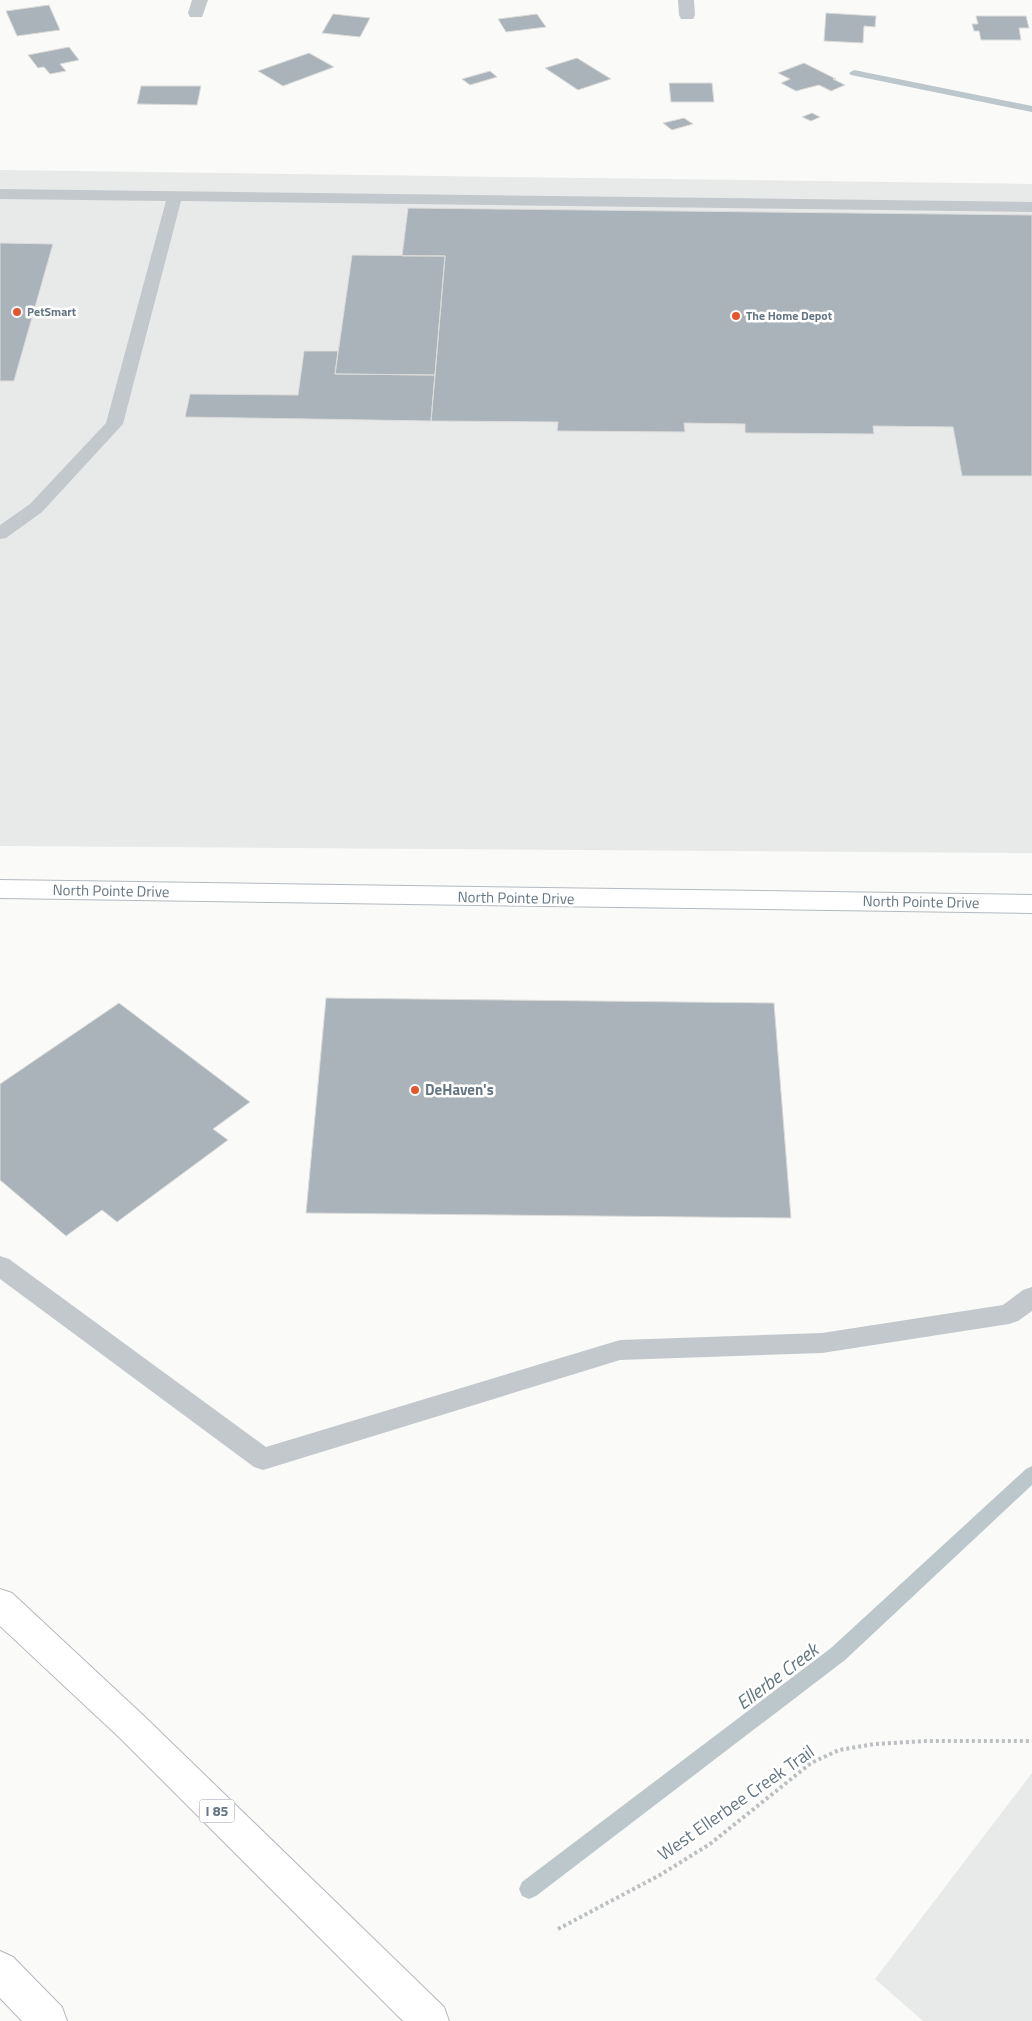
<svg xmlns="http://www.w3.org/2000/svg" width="1032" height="2021" font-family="'Titillium Web',sans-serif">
	<rect width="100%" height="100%" fill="#fafaf8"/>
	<path fill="#e8e9e9" d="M0 170 1032 184V853L0 846Z
		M1032 1773V2021H923L875 1979Z"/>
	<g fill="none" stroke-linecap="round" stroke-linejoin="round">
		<path fill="#bbc7cb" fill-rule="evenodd" d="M854 70 1032 106V112L851 75 849 73Z
			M1032 1466V1485L845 1660 536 1896 529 1899 522 1896 519 1889 522 1882 831 1648 1026 1469Z"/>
	</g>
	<path fill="#aab3b9" stroke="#dcdcda" d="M49 5 60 30 17 36 6 11Z
		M826 13 876 16 875 27 864 26 863 43 824 41Z
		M333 14 370 18 360 37 322 33Z
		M537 14 546 27 506 32 498 19Z
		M976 16H1026L1029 28H1019L1021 40H981L979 31H974L972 24H978Z
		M69 47 79 60 60 64 66 71 50 74 44 67 38 68 28 55Z
		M309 53 334 67 283 86 258 71Z
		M577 58 611 79 578 90 545 68Z
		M804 63 836 79H833L845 85 831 91 819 85 796 91 781 83 790 79 778 73Z
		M490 71 497 77 470 85 462 79Z
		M669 83H712L714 102H671Z
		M141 86H201L197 105 137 104Z
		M812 113 820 117 811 121 802 117Z
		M684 118 693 124 672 130 663 123Z
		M408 208 1032 215V476H962L953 427 873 426 874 434 745 433V424L684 423 685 432 557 431 558 422 431 421 445 256H402Z
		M0 243 53 244 14 381H0Z
		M352 255 445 256 435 375 335 374Z
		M304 351H338L335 374 435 375 431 421 185 417 190 394 298 395Z
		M326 998 774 1003 791 1218 306 1213Z
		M119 1003 250 1102 213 1129 228 1140 117 1222 102 1210 66 1236 0 1180V1084Z"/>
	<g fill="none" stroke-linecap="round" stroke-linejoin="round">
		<g stroke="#b3babf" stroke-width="2">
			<path id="secondary" d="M0 880 1032 895V913L0 898Z"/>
		</g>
		<g stroke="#b4b9bd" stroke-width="2">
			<path id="highway" d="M0 1589 12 1593 145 1717 444 2007 449 2021H403L121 1739 0 1626Z
				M0 1951 13 1957 62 2007 67 2021H22L0 1998Z"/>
		</g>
		<path stroke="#bbbfc2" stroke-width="4" stroke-dasharray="3 3" stroke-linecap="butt" d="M558 1929 660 1875 710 1844 811 1763 839 1750 875 1744 926 1741H1032"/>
		<path fill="#c3c8cc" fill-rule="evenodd" d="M0 189 1032 202V212L181 201 123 424 42 512 6 538 0 539V525L30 504 106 423 166 201 0 199Z
			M0 1256 9 1259 266 1447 620 1340 822 1333 1003 1305 1023 1290 1032 1287V1311L1018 1321 1009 1324 822 1353 620 1360 263 1470 254 1467 0 1279Z"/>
		<path fill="#c3c8cc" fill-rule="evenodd" d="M192 0H208L202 17H190L188 13Z
			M678 0H694L695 15 693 19H681L679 15Z"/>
		<use href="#secondary" fill="#fff" fill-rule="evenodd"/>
		<use href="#highway" fill="#fff" fill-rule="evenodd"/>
	</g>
	<g fill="#e4572e" stroke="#fff" stroke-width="2">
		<circle cx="17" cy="312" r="5"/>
		<circle cx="736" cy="316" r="5"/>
		<circle cx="415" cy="1090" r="5"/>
	</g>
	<g text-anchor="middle" stroke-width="5" stroke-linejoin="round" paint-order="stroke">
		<g font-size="12" font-weight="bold" fill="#657683" stroke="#fff" text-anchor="start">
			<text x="27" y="316">PetSmart</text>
			<text x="746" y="320">The Home Depot</text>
		</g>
		<rect fill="#fff" stroke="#939fa8" stroke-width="1" x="199.5" y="1799.5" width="35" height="23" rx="4"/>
		<g font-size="14" font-weight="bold" fill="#657683">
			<text x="217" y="1816">I 85</text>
		</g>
		<g font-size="15" fill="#657683" stroke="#fff">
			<text transform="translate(111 891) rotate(1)" y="5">North Pointe Drive</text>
			<text transform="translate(516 898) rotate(1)" y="5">North Pointe Drive</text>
			<text transform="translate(921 902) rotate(1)" y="5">North Pointe Drive</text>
		</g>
		<g font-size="15" font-weight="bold" fill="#657683" stroke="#fff" text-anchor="start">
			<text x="425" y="1095">DeHaven's</text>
		</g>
		<g font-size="18" fill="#657683" stroke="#fff">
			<text transform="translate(736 1803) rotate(-35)" y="6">West Ellerbee Creek Trail</text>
		</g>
		<g font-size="19" font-style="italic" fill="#60757c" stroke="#fff">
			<text transform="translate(777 1676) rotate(-37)" y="7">Ellerbe Creek</text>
		</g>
	</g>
</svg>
